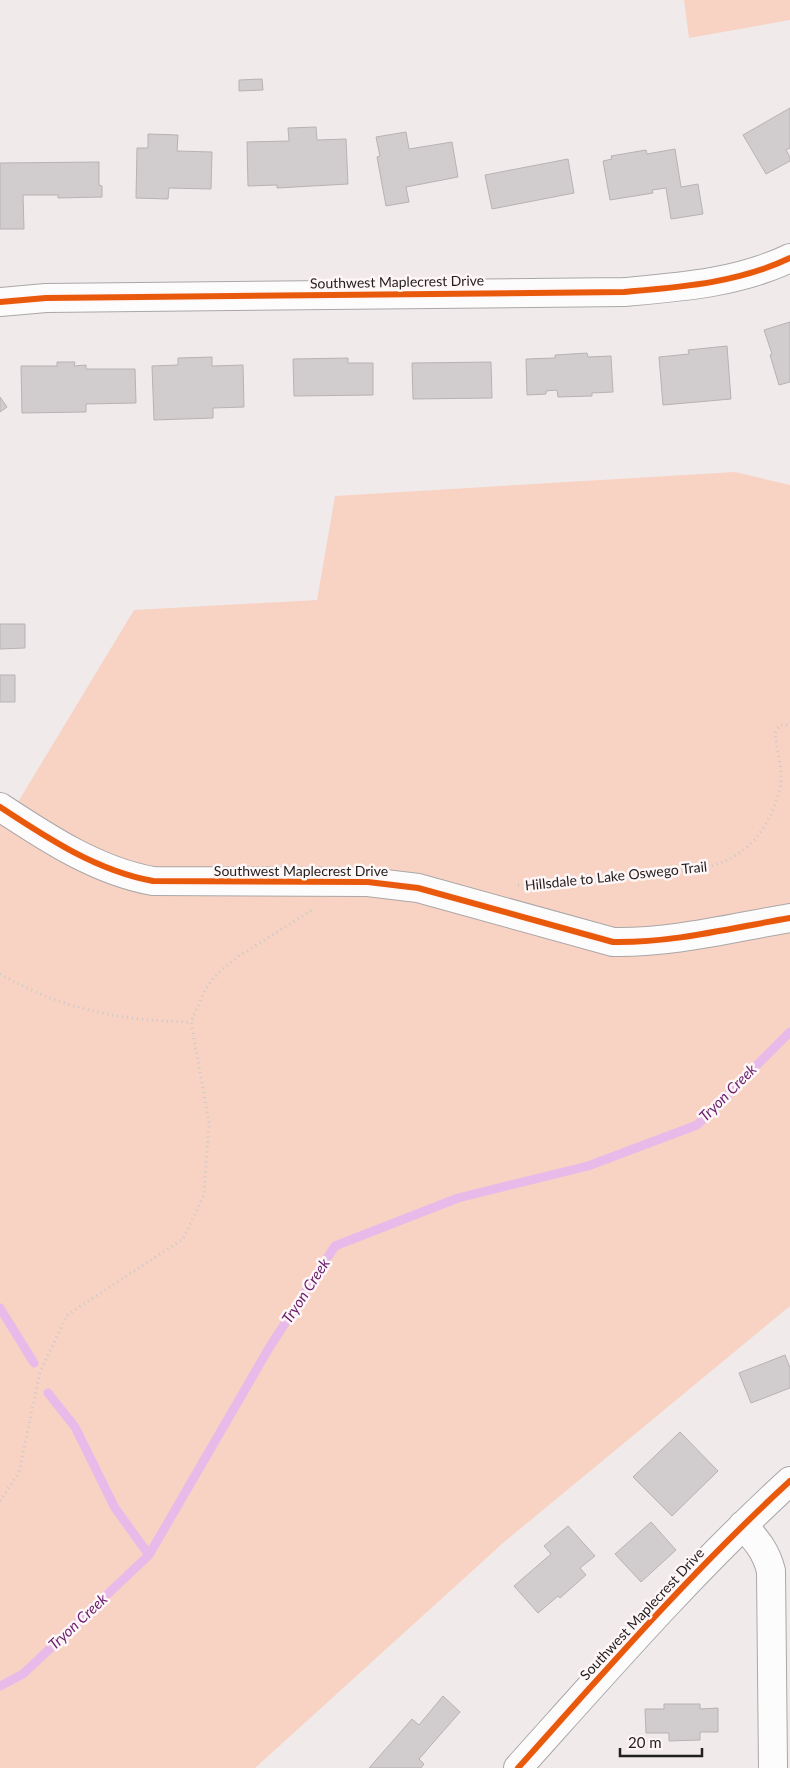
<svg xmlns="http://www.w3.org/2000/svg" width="790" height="1768" font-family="Lato,sans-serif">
	<rect width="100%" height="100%" fill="#f0eaeb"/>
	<path fill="#f8d3c3" d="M684 0H790V20L689 38Z
		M735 472 790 485V1306L503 1543 255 1768H0V804L18 802 134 610 317 600 335 496Z"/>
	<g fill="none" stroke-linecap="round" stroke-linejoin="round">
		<path stroke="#e8baea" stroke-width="9" d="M0 1308 34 1363
			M48 1393 75 1427 115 1508 149 1555
			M0 1686 23 1674 149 1555 269 1348 335 1246 458 1198 588 1166 697 1125 790 1032"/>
	</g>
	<path fill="#d1cdce" stroke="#b7b3b4" d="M262 79 263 90 239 91V80Z
		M790 108V148L786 150 790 157V161L766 174 743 135Z
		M316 127 317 140 346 139 348 184 277 188V185L248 186 247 142 289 141 288 128Z
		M406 132 409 149 452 142 458 177 406 187 409 202 386 206 377 157 380 156 376 137Z
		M148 134 178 135 177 151 212 152 211 189 169 188 168 199 136 198 137 148H148Z
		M675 149 681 187 698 184 703 214 671 219 666 188 652 190 653 193 610 200 603 161 612 159 611 156 646 150 647 154Z
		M568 159 574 193 492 209 485 175Z
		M99 162V185L102 186V197L58 198V195H23L24 229H0V163Z
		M790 322V382L779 385 770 355 772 354 764 330Z
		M727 346 731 399 663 405 659 357 689 354 688 350Z
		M587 353 588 357 611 356 613 392 592 393V396L558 397 557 390 546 391V394L527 395 526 359 555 358V355Z
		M212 357V366L243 365 244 407 213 408V418L154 420 152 366 178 365V358Z
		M348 358V363H373V395L294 396 293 359Z
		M57 362H75L74 366 86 365V369H135L136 403 86 404V412L22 413 21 366H57Z
		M491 362 492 398 413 399 412 363Z
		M0 397 7 407 0 412Z
		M0 624H25V648L0 649Z
		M0 675H15V702H0Z
		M785 1355 790 1368V1388L751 1403 739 1373Z
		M680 1432 718 1471 672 1516 633 1477Z
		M651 1522 676 1550 641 1582 615 1554Z
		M568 1526 595 1556 580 1568 586 1575 560 1598 558 1596 538 1613 514 1586 551 1554 544 1546Z
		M443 1696 460 1712 419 1759 424 1764 421 1768H369L412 1719 419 1725Z
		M664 1704H700V1709L718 1708V1732H700V1740L669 1741V1733H646L645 1709H664Z"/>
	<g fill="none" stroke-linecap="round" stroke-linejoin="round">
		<g stroke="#aba6a7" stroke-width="30">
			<path id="minor" d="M0 302 46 298 624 292C681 287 738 283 790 258
				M0 807C47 838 97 871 153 881L368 882 418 888 613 942C673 943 731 928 790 918
				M743 1525C757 1541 766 1551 771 1571L773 1768
				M518 1768C606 1670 693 1570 790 1481"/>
		</g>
		<path stroke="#cac9c9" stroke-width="3" stroke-dasharray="1 4" stroke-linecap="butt" d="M518 885C554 882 589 879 625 877 678 872 737 876 767 822 774 809 780 794 781 779 782 763 776 749 775 733L780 725H790
			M0 974C61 1009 121 1021 191 1022
			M0 1501 19 1472 40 1372 67 1315 183 1239 204 1195 209 1122 191 1022 206 988 218 973 239 956 312 910"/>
		<use href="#minor" stroke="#fdfcfc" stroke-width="28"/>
		<g stroke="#fef6f7" stroke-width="9">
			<path id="cycleway" d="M0 302 46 298 624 292C681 287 738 283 790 258
				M0 807C47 838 97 871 153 881L368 882 418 888 613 942C673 943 731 928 790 918
				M518 1768C606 1670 693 1570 790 1481"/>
		</g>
		<use href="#cycleway" stroke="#e8590c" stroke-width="6"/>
	</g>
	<g text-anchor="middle" stroke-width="5" stroke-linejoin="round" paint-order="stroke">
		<g font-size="14" fill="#211e1e" stroke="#fef6f7">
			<text transform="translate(397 282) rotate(-1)" y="5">Southwest Maplecrest Drive</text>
			<text x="301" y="876">Southwest Maplecrest Drive</text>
			<text transform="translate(616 876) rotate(-6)" y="5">Hillsdale to Lake Oswego Trail</text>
			<text transform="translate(642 1614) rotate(-47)" y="5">Southwest Maplecrest Drive</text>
		</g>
		<g font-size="15" font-style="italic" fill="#691e6e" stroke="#fef6f7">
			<text transform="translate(728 1093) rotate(-45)" y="5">Tryon Creek</text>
			<text transform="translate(306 1291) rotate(-57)" y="5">Tryon Creek</text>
			<text transform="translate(78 1622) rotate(-43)" y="5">Tryon Creek</text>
		</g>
	</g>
	<path d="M620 1748v8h82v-8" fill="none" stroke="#211e1e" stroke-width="2.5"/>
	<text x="628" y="1748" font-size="15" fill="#211e1e" stroke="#fef6f7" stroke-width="4" paint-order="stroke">20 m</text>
</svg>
